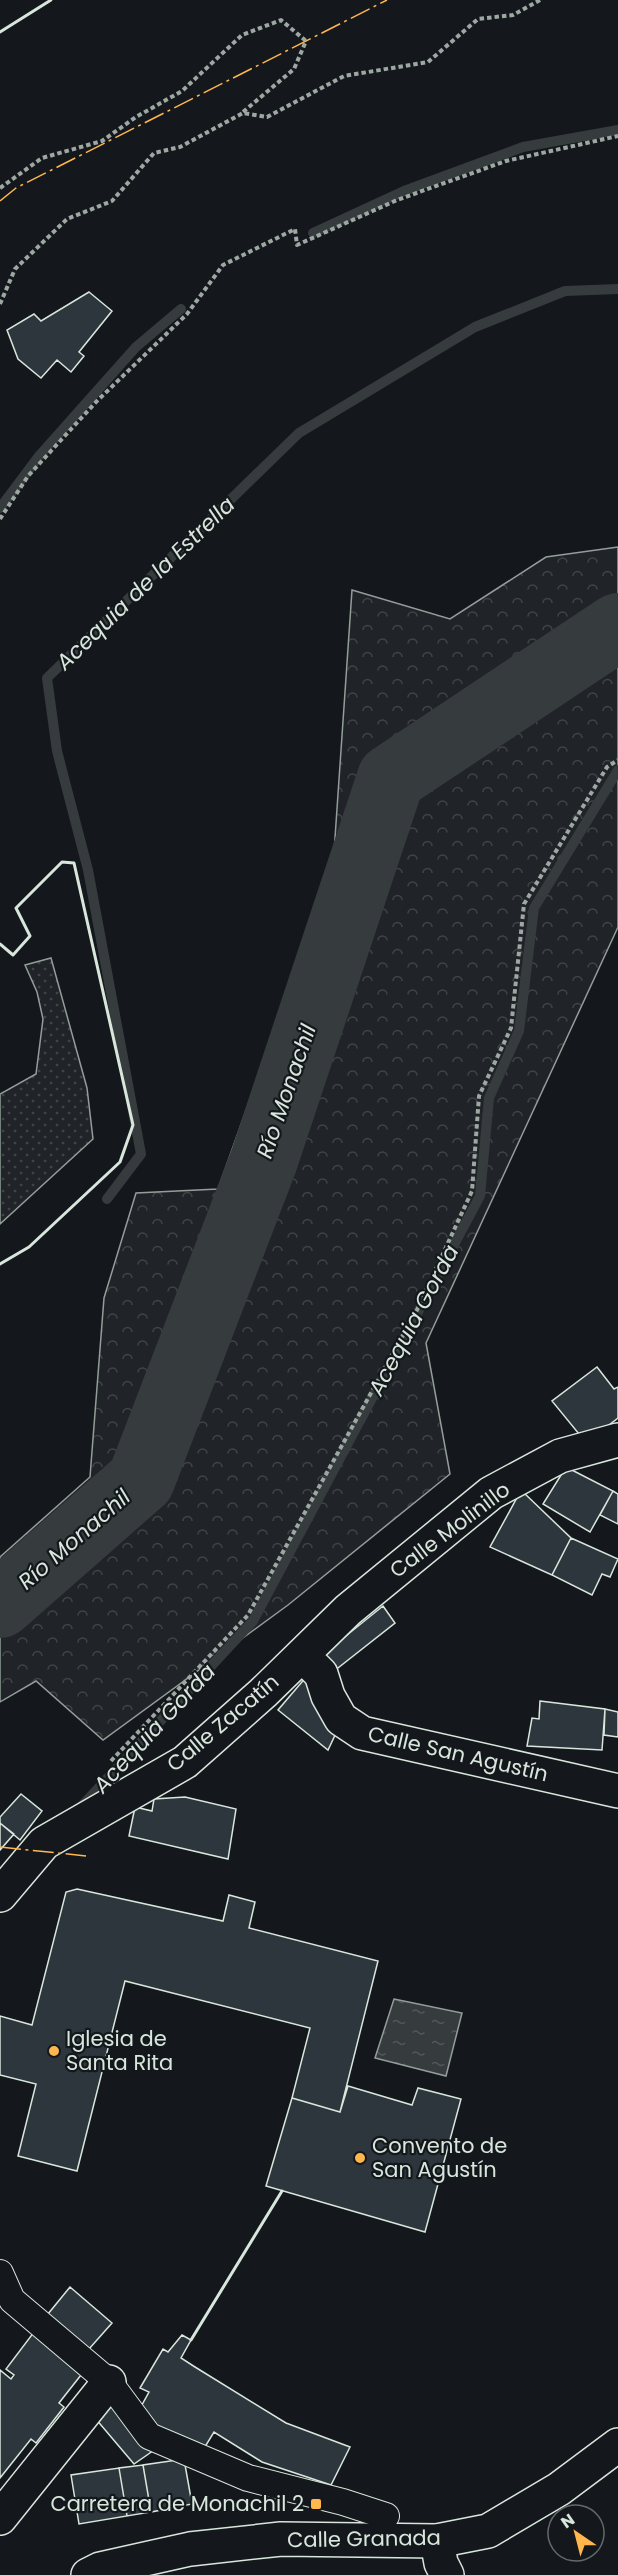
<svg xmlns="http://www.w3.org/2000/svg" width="618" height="2575" font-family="Poppins,sans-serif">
	<defs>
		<pattern id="grass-dots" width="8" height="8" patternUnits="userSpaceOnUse" patternTransform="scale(1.5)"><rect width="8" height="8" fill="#202428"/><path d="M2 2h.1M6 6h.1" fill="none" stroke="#404447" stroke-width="1.8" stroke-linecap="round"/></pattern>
		<pattern id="forest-crowns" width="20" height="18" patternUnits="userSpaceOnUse" patternTransform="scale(1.5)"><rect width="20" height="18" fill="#202428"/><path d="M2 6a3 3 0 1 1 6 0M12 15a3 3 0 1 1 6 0" fill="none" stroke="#404447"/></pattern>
		<pattern id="water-ripples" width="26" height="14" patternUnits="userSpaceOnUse" patternTransform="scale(1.5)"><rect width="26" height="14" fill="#363b3e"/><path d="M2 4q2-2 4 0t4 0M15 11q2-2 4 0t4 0" fill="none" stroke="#525759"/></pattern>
	</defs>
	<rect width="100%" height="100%" fill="#14181c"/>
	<path fill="url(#grass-dots)" stroke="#939e99" stroke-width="1.5" d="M51 958 87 1088 93 1139 0 1224V1094L36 1074 43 1019 37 992 25 965Z"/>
	<path fill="url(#forest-crowns)" stroke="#939e99" stroke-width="1.5" d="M618 547V927L426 1343 450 1474 288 1605 103 1740 36 1681 0 1702V1557L90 1477 104 1298 136 1193 218 1189 333 867 352 590 450 619 546 557Z"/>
	<path fill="url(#water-ripples)" stroke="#939e99" stroke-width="1.5" d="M394 1999 462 2013 446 2076 375 2058Z"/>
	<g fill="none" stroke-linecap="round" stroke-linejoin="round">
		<path stroke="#363b3e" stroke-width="10" d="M313 233 404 191 523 147 618 130
			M0 508 39 456 136 347 181 309
			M107 1199 141 1154 88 870 57 751 47 678 299 433 475 327 565 291 618 289
			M80 1808 253 1621 480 1196 489 1098 519 1031 534 908 618 770"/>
		<path stroke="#363b3e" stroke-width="68" d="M0 1604 141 1480 264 1160 391 778 618 627"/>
	</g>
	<path fill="#2c363c" stroke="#d8e6dc" stroke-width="1.5" d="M89 292 112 311 79 352 84 356 71 372 57 360 41 378 18 359 7 330 34 314 41 321Z
		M597 1367 614 1389 618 1387V1418L605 1428 579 1434 552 1401Z
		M566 1467 613 1491 590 1532 543 1504Z
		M613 1491 618 1494V1524L600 1515Z
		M523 1492 571 1538 552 1575 490 1547 519 1494Z
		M571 1538 618 1559 610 1577 602 1574 592 1595 552 1575Z
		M383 1606 395 1623 329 1675 316 1660Z
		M307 1676 337 1731 328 1750 278 1710Z
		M540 1701 605 1709 602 1750 527 1746 532 1718 539 1719Z
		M605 1709 618 1712V1737L604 1735Z
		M21 1794 42 1811 20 1840 0 1823V1817Z
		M185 1797 236 1809 228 1859 129 1836 135 1807 152 1811 154 1799Z
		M0 1823 14 1834 0 1850Z
		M77 1889 223 1921 229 1895 255 1902 249 1928 378 1961 340 2112 292 2098 310 2028 125 1981 77 2171 18 2156 36 2084 0 2075V2016L32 2025 66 1892Z
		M348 2086 412 2105 418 2088 461 2099 425 2232 266 2186 292 2098 340 2112Z
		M70 2287 112 2323 89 2349 48 2314Z
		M34 2332 81 2375 59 2403 64 2407 36 2443 31 2439 0 2478V2370L11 2379 14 2375 6 2369Z
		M182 2335 191 2340 181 2358 195 2367 286 2423 350 2447 331 2485 262 2462 214 2432 200 2455 175 2440 138 2412 149 2392 140 2388 163 2349 168 2352Z
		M113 2396 160 2446 134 2464 95 2418Z
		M184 2459 192 2504 151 2512 143 2465Z
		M143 2465 151 2512 127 2516 119 2468Z
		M119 2468 127 2516 79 2524 71 2475Z"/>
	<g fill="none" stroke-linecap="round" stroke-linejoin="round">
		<g stroke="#d8e6dc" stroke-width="28">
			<path id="pedestrian" d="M0 2273 12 2300 109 2382 149 2436 248 2478 343 2502 386 2516"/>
		</g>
		<g stroke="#d8e6dc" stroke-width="36">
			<path id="minor" d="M302 1655 321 1674 328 1696 341 1719 362 1733 618 1791
				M0 1895 44 1843 185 1762 263 1693 348 1610 491 1493 560 1456 618 1440
				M0 2518 109 2382
				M437 2541 441 2563 447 2575"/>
		</g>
		<g stroke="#d8e6dc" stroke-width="36">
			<path id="tertiary" d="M88 2575 100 2569 190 2549 281 2539 437 2541 488 2531 559 2489 618 2445"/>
		</g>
		<path stroke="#9da8a2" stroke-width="4" stroke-dasharray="4.5 3" stroke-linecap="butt" d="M0 188 42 158 102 141 136 117 182 91 242 35 281 20 306 41 294 69 243 112
			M0 304 15 269 67 219 112 201 154 153 180 147 243 113 267 117 344 76 428 62 478 19 513 15 540 0
			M0 519 28 476 96 402 187 314 223 265 295 229 297 245 397 200 506 161 618 136
			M111 1761 248 1615 417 1310 472 1191 479 1096 511 1028 524 904 607 767 618 760"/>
		<use href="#pedestrian" stroke="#14181c" stroke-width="26"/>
		<use href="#minor" stroke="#14181c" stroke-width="33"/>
		<use href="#tertiary" stroke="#14181c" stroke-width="33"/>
		<path stroke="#d8e6dc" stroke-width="3" d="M0 32 51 0
			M0 944 13 955 30 936 16 908 62 862 74 863 133 1125 120 1162 29 1247 0 1264
			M191 2340 282 2191"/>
		<path stroke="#ffb74d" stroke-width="1.5" stroke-dasharray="21 4.5 3 4.5" stroke-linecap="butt" d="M0 201 16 188 387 0
			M0 1847 86 1856"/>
	</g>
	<g fill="#ffb74d" stroke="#14181c" stroke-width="2">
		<circle cx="54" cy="2051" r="6"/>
		<circle cx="360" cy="2158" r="6"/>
		<rect x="310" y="2498" width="12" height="12" rx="3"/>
	</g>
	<g text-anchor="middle" stroke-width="4.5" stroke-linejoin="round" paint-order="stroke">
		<g font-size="21" fill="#d8e6dc" stroke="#14181c">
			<text transform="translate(450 1530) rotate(-37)" y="7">Calle Molinillo</text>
			<text transform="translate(223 1723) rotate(-40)" y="7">Calle Zacatín</text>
			<text transform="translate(458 1754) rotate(13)" y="7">Calle San Agustín</text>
			<text transform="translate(364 2539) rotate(-1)" y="7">Calle Granada</text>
		</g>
		<g font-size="21" fill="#d8e6dc" stroke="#14181c" text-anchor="start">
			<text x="66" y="2046">Iglesia de<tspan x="66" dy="24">Santa Rita</tspan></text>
			<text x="372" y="2153">Convento de<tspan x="372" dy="24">San Agustín</tspan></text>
			<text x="304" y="2511" text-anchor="end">Carretera de Monachil 2</text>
		</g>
		<g font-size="22" font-style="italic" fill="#d8e6dc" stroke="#14181c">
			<text transform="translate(145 583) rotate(-44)" y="8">Acequia de la Estrella</text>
			<text transform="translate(286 1091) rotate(-71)" y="8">Río Monachil</text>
			<text transform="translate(413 1320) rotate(-62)" y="8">Acequia Gorda</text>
			<text transform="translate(74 1539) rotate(-41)" y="8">Río Monachil</text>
			<text transform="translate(154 1728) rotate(-47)" y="8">Acequia Gorda</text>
		</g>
	</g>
	<g transform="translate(576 2533) rotate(325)"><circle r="28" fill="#14181c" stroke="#626a69" stroke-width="1.5"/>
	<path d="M0-4.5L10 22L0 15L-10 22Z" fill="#ffb74d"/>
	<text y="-9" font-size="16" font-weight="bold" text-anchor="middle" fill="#d8e6dc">N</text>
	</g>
</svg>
